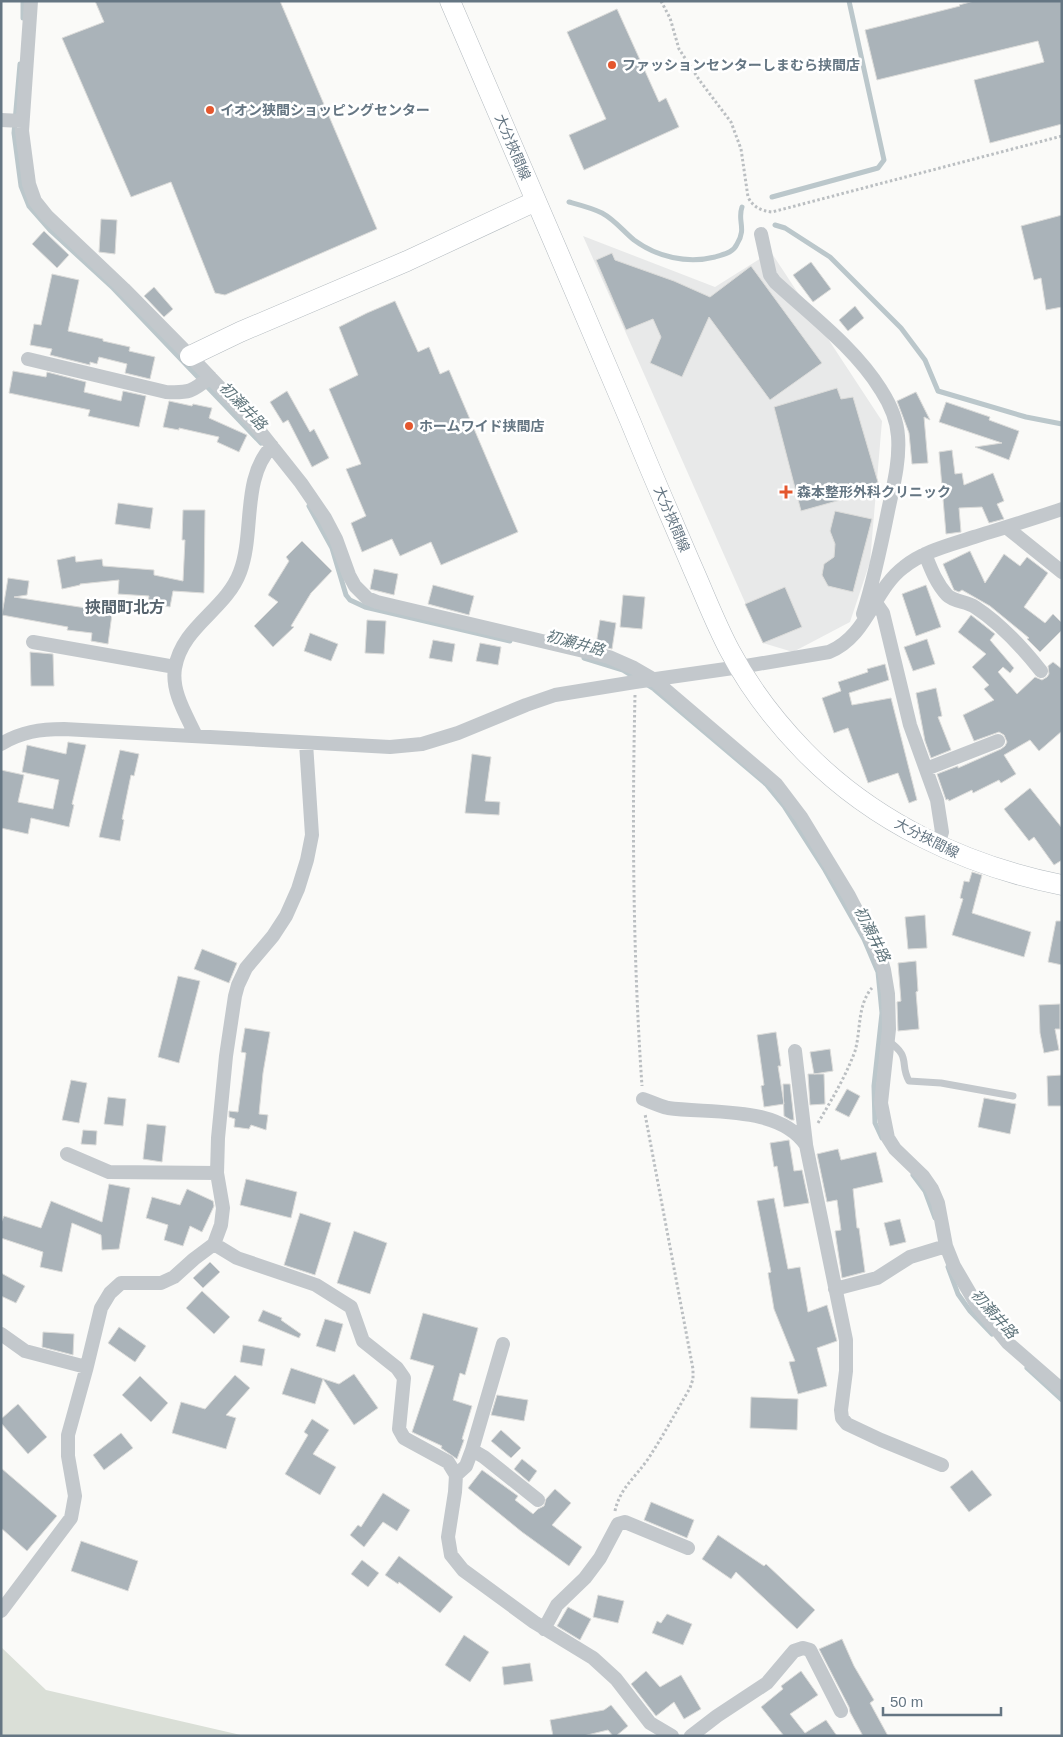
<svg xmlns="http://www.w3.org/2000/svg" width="1063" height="1737" font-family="Helvetica,'Noto Sans JP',sans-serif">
	<rect width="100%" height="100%" fill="#fafaf8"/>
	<path fill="#e8e9e9" d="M583 236 715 287 771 252 882 421 870 562 850 622 793 652 763 643Z"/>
	<path fill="#dadfd7" d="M1 1647 46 1690 245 1736H1Z"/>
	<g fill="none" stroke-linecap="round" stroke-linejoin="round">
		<path stroke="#bbc7cb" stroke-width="5" d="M23 1V18
			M20 64 14 133 21 186 29 206 51 231 113 288 261 443
			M772 197 878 168 884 160 849 1
			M569 202C580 205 592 208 602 213 615 220 623 231 634 240 657 257 687 264 715 257 724 254 733 253 737 244 747 228 737 221 742 207
			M775 225 785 228 830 257 901 328 925 360 938 391 1026 417 1062 424
			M309 506 332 548 346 595 350 600 365 607 510 641
			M584 658 623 670 636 678
			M646 684 654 689 766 784 784 806 825 870 864 939 878 972 882 1013 874 1086 875 1123 882 1138
			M913 1175 925 1191 935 1218
			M948 1267 958 1294 970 1311 992 1334
			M1027 1368 1062 1400"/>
	</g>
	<path fill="#aab3b9" stroke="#dcdcda" d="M95 1H280L377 229 225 295 215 293 171 182 131 197 62 38 104 22Z
		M974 1H1062V124L990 143 974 80 1044 62 1038 41 877 80 865 30 960 6 959 5Z
		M617 9 659 102 666 98 679 127 584 170 569 135 606 119 567 32Z
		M1062 215V307L1046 310 1041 278 1034 280 1021 226Z
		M101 219 117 220 115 254 99 252Z
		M44 231 69 255 57 268 32 244Z
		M612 253 615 260 674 281 710 297 751 266 822 363 770 400 709 317 682 377 650 363 661 337 653 319 626 330 596 260Z
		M811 262 831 289 813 302 793 275Z
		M52 274 79 280 68 331 103 339V341L130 347 129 351 155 357 150 379 125 373 127 364 99 357 97 364 90 362V365L50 355 52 349 30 345 34 324 41 325Z
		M154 287 173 309 164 317 144 296Z
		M395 301 418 352 429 347 440 374 449 370 518 532 441 565 431 542 400 556 392 539 362 552 351 523 366 516 346 469 361 464 329 389 358 375 339 327 367 313Z
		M855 306 864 318 848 331 839 320Z
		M13 371 46 377 47 372 86 382 84 392 121 401 123 391 146 396 139 427 88 416 90 410 9 393Z
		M837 388 841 399 853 397 880 489 801 511 774 407Z
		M287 391 310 432 314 429 329 458 312 467 288 420 283 423 270 402Z
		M916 392 930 420 924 417 928 463 912 464 909 433 897 401Z
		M169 401 192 406 193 404 212 408 209 418 247 435 239 452 217 442 219 437 179 428V430L163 427Z
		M946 402 990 417 989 420 1019 431 1009 460 975 447 1002 443 939 422Z
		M952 450 955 474 962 473 964 485 993 473 1004 501 997 504 1004 519 989 523 982 507 959 508 961 532 946 534 939 452Z
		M118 503 153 508 150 529 115 524Z
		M183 510H205L204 593 173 591 170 607 148 602 149 596 118 594 119 580 80 584V585L62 589 57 560 75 556 76 562 102 559 103 566 154 570V575L183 581 185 540H182Z
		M835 511 872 519 853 592 828 586 822 575 824 564 834 557 835 544 830 531Z
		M302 541 332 571 311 593 291 626 294 627 273 647 254 626 278 602 268 595 289 561 286 557Z
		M970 551 985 583 1004 554 1020 566 1027 557 1048 573 1024 607 1045 623 1053 614 1062 623V630L1040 652 1027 639 1029 638 990 606 962 590 959 592 954 590 943 564Z
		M374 569 398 574 394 595 370 589Z
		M8 578 29 581 27 595 14 597 86 608 85 610 112 614 108 644 91 641 92 633 67 630 68 627 2 615Z
		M433 585 474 596 469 615 428 604Z
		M926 585 941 627 916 636 902 594Z
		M785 587 802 627 763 643 745 604Z
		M623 595 645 597 642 629 620 627Z
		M971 615 995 634 990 640 1014 668 1010 673 1003 667 998 672 1017 694 1035 677 1042 680 1047 677 1049 674 1048 666 1053 662 1062 669V731L1039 751 1030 740 1004 755 1016 774 1001 783 999 780 973 793 972 790 949 801 948 799 946 800 937 774 958 766V768L1001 749 1005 746 1007 742 1004 735 999 732 974 741 963 715 994 700 984 689 989 685 972 667 986 654 958 632Z
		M367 620 386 621 384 654 365 653Z
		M600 620 616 623 612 649 596 645Z
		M310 633 338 644 331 661 304 651Z
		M927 639 935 664 913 671 904 647Z
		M433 640 455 644 452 662 429 658Z
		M480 643 501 647 498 665 476 661Z
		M30 652 53 654 54 686H31Z
		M885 664 889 680 849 693 852 705 891 698 917 800 909 803 898 773 868 783 848 728 834 733 822 698 841 691 838 682 868 672 867 669Z
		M936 688 942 716 938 717 951 750 931 758 925 741 916 693Z
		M68 742 86 745 72 804 74 805 69 827 31 818 28 834 1 828V770L24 775 18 802 53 809 59 780 22 772 27 745 66 754Z
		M120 750 139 754 134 776 131 775 122 819 124 820 120 841 99 837Z
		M472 754 491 757 485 801 500 802 499 815 465 813Z
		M1030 788 1062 828V860L1054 865 1034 837 1029 841 1004 809Z
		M972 872 982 875 972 913 1031 932 1024 957 952 935 963 899 960 898 964 881 969 882Z
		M925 915 927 948 908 949 905 917Z
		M1056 921H1062V965L1048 962Z
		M202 949 237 963 229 983 194 969Z
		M916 961 918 991 916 992 919 1029 898 1031 897 1002 901 1001 898 963Z
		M178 976 200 981 179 1063 158 1057Z
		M1060 1004V1029H1055L1059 1050 1044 1053 1040 1033 1039 1005Z
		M245 1028 270 1032 263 1073 259 1114 268 1115 266 1130 251 1125 249 1129 234 1127 235 1119 229 1117V1111L238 1112 246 1053 241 1052Z
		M776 1032 781 1066H778L784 1104 764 1107 761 1086 764 1085 757 1035Z
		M830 1049 833 1071 814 1074 810 1052Z
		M808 1074H824L825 1104 810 1105Z
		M1062 1075V1106H1048L1047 1076Z
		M71 1080 87 1083 79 1123 62 1120Z
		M783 1084H790L794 1120H791L784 1116Z
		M847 1089 860 1096 849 1117 835 1110Z
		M108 1097 126 1099 123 1126 104 1124Z
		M984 1098 1016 1104 1010 1134 978 1127Z
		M147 1124 166 1126 162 1162 143 1159Z
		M83 1130 97 1131 96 1145 81 1144Z
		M789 1140 794 1171 802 1170 809 1203 784 1207 777 1166 774 1167 770 1143Z
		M838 1149 841 1160 876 1152 883 1182 853 1189 857 1228H859L865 1272 842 1278 835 1231 841 1230 837 1200 827 1202 817 1154Z
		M246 1179 297 1192 291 1218 240 1205Z
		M109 1184 130 1188 119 1249 102 1250 101 1235 72 1223 62 1272 40 1267 43 1252 1 1238V1223L4 1216 41 1228 51 1201 102 1222Z
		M187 1189 213 1201 214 1206 202 1232 190 1226 183 1246 164 1240 168 1225 146 1218 152 1197 180 1205Z
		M774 1198 788 1269 800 1267 808 1312 827 1305 837 1341 817 1348 827 1386 798 1394 789 1362 795 1361 774 1309 768 1273 771 1272 757 1201Z
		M300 1213 331 1223 315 1275 284 1265Z
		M900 1219 906 1242 890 1246 884 1223Z
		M354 1231 387 1243 370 1294 337 1283Z
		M210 1262 220 1272 203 1288 193 1278Z
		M1 1273 25 1286 16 1303 1 1296Z
		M202 1291 230 1317 214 1334 186 1308Z
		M263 1310 282 1318 281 1320 301 1334 299 1338 258 1321Z
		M423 1313 478 1328 465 1375 460 1373 453 1400 472 1406 462 1439 464 1440 457 1459 441 1448 442 1446 412 1432 434 1366 410 1359Z
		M325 1319 343 1324 335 1352 316 1346Z
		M119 1327 146 1346 135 1362 108 1343Z
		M43 1332 74 1334 73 1355 42 1347Z
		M243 1345 265 1349 262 1366 240 1362Z
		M291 1368 339 1384 354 1374 378 1408 354 1425 323 1379 315 1404 282 1394Z
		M235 1375 250 1388 226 1415 236 1418 226 1449 172 1433 181 1402 205 1409Z
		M140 1376 168 1403 151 1422 122 1395Z
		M497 1395 528 1400 524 1421 491 1415Z
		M751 1397 798 1399 797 1430 750 1428Z
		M18 1404 47 1437 28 1454 1 1423V1419Z
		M312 1419 329 1430 313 1454 336 1467 320 1495 285 1474 308 1435 304 1432Z
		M501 1430 521 1448 511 1458 491 1441Z
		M121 1433 133 1448 104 1470 93 1455Z
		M522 1459 537 1471 529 1482 514 1469Z
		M1 1468 57 1516 27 1551 1 1528Z
		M482 1470 518 1496 515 1500 533 1514 538 1509 544 1506 546 1499 555 1489 571 1503 552 1525 582 1547 569 1566 522 1532 468 1488Z
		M972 1470 992 1495 969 1512 950 1487Z
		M383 1493 410 1510 397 1531 383 1522 364 1547 350 1535 358 1525 361 1527Z
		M651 1502 694 1520 687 1538 644 1520Z
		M718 1535 764 1566 766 1564 815 1610 797 1629 736 1572 731 1579 702 1559Z
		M81 1541 138 1561 128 1591 71 1571Z
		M399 1556 453 1597 440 1613 399 1582 398 1584 385 1575Z
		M362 1560 379 1573 368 1587 351 1574Z
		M598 1595 624 1601 618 1623 593 1617Z
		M568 1607 591 1619 580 1640 557 1626Z
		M667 1614 692 1624 683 1645 652 1633 657 1621 661 1623Z
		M464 1635 489 1652 470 1682 445 1665Z
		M842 1639 854 1666 874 1700 870 1703 888 1736H863L850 1712 849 1707 819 1649Z
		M530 1663 533 1681 504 1685 502 1667Z
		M646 1671 660 1687 681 1675 701 1709 684 1719 674 1702 656 1716 631 1684Z
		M801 1671 818 1695 790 1714 805 1733 826 1720 837 1736H784L761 1707 783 1689 781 1686Z
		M611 1705 628 1726 616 1736H613L608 1730 583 1736H553L550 1720 604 1710Z"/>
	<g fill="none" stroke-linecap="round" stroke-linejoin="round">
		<g stroke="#b3babf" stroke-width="21">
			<path id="secondary" d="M450 1C511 142 571 282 631 423 651 472 672 520 693 569 705 596 716 625 730 651 749 687 776 722 804 751 873 822 966 866 1062 885
				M190 356 240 332 407 261 536 201"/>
		</g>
		<path stroke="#bbbfc2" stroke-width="3" stroke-dasharray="2.5 2.5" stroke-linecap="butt" d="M661 1 670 18 679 49 700 81 731 122 741 149 748 197C753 207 761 211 772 212L1062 136
			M635 695C632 825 633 956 642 1086
			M818 1123C832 1099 846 1076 855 1051 861 1031 857 1005 872 988
			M615 1511C620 1488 635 1478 648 1459 663 1436 676 1412 690 1388L693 1379V1369L645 1114"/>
		<path stroke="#c3c8cc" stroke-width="7" d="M888 1041C912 1057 899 1063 909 1081L941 1083 1013 1096"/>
		<path stroke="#c3c8cc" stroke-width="14" d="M31 1 22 131 29 184 35 201 47 216 124 289 190 356 255 425 301 483 325 518 336 539 349 575 355 586 367 598 377 602 609 657 634 668 653 679 776 784 801 817 849 896 880 956 884 970 888 994 889 1029 881 1103 888 1138 895 1149 923 1176 932 1189 938 1203 946 1246 954 1266 978 1307 1008 1343 1062 1390
			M1 120 22 121
			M761 234 770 275 775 282C811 315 856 349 881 390 890 404 897 420 898 436 900 461 893 487 888 511 881 546 874 580 863 614
			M28 359 166 392C189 393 192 392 210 377
			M1006 527 1062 572
			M925 554C931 569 936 583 947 595 954 602 966 601 975 607 1001 624 1022 647 1041 671
			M876 603 883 613 910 725 937 800 942 832 938 845
			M33 642 175 667
			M196 736C187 716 171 692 175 668 182 626 226 610 240 572 255 532 241 479 272 446
			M1 744C21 732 40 729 64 729L390 747 422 744 458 733 526 705 555 695 635 682 740 667 829 652C868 636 873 590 904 567 924 551 950 545 974 537 1003 528 1033 519 1062 509
			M926 769 998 741
			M795 1051 806 1144
			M643 1099C651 1102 660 1106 668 1108 710 1114 779 1105 806 1145L846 1340V1371L841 1410 842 1418 847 1424 881 1440 942 1465
			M67 1154 109 1172 217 1173
			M214 1244 237 1258 316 1285 351 1307 363 1341 397 1368 404 1378 399 1429 404 1438 448 1462 456 1475 455 1492 448 1537 451 1555 463 1570 534 1622 593 1658 616 1679 650 1723 672 1736
			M835 1289 877 1278 910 1257 946 1246
			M1 1334 25 1351 86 1367
			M472 1450 484 1457 538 1500
			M456 1475 466 1466 472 1450 503 1344
			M1 1611 71 1518 75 1496 68 1456V1435L86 1370 101 1308 110 1293 121 1283H161L174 1277 194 1259 214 1244 221 1225 223 1208 217 1173 218 1138 226 1056 235 996 238 985 246 968 273 936 286 916 298 889 307 860 312 835 306 743
			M544 1629 557 1605 585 1578 600 1558 618 1524 625 1522 688 1548
			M691 1736 717 1716 767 1683 794 1651 803 1648 810 1650 841 1711"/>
		<use href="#secondary" stroke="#fff" stroke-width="20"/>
	</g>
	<g fill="#e4572e" stroke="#fff" stroke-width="2">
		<circle cx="612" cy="65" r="5"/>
		<circle cx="210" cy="110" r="5"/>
		<circle cx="409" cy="426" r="5"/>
		<path d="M783.5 484.5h5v5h5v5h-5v5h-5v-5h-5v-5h5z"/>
	</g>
	<g text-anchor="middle" stroke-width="5" stroke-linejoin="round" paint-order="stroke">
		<g font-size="14" font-weight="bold" fill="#657683" stroke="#fff" text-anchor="start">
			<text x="622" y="70">ファッションセンターしまむら挟間店</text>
			<text x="220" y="115">イオン狭間ショッピングセンター</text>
			<text x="419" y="431">ホームワイド挟間店</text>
			<text x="797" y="497">森本整形外科クリニック</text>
		</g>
		<g font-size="14" fill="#657683" stroke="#fff">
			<text transform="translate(513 147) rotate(67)" y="5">大分挾間線</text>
			<text transform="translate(672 519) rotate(67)" y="5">大分挾間線</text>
			<text transform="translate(927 838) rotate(27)" y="5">大分挾間線</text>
		</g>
		<g font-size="15" font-style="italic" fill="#60757c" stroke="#fff">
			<text transform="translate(243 406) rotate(46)" y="5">初瀬井路</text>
			<text transform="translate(575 643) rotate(15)" y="5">初瀬井路</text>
			<text transform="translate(872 934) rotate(63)" y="5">初瀬井路</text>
			<text transform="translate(994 1314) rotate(48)" y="5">初瀬井路</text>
		</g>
		<g font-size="16" font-weight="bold" fill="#57646e" stroke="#fff">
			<text x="125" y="613">挾間町北方</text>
		</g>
	</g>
	<rect width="1063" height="1737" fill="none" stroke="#657683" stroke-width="5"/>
	<path d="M883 1707v8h118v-8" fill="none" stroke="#657683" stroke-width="2.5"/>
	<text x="890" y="1707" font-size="15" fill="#657683" stroke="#ffffff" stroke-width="4" paint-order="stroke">50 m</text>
</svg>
